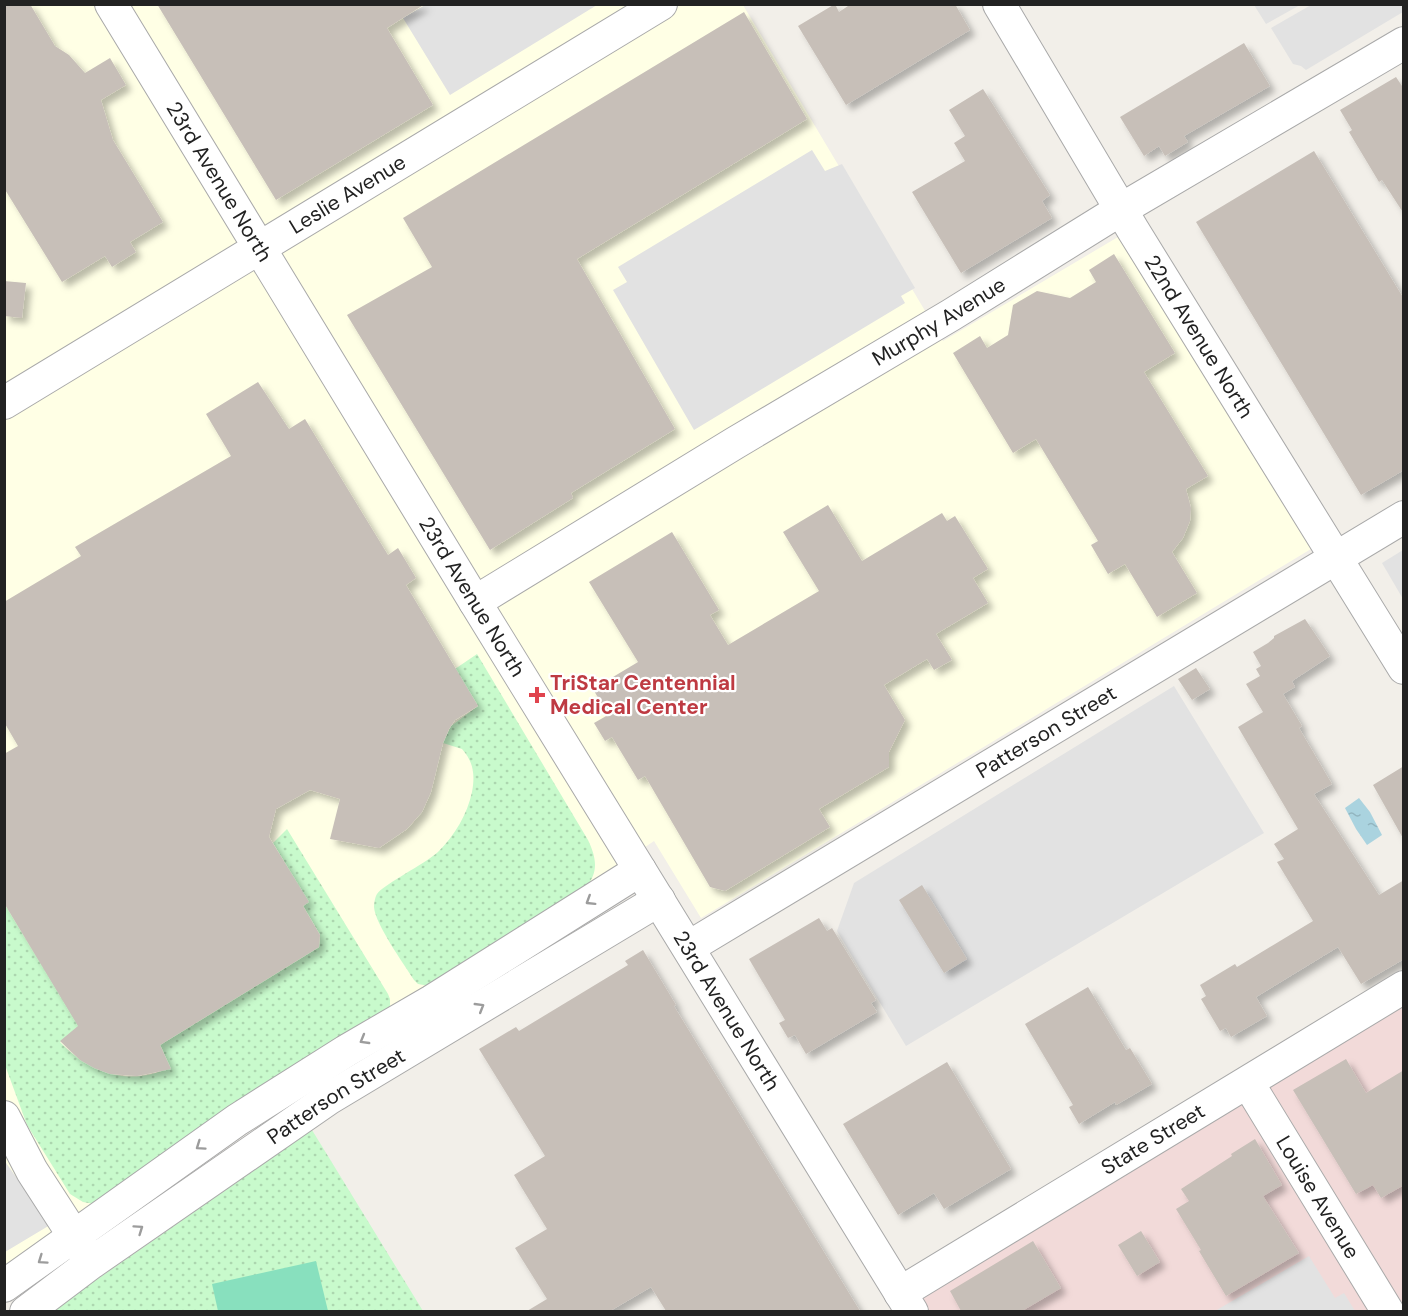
<svg xmlns="http://www.w3.org/2000/svg" width="1408" height="1316" font-family="'DM Sans',sans-serif">
	<defs>
		<pattern id="park-dots" width="8" height="8" patternUnits="userSpaceOnUse" patternTransform="scale(1.5)"><rect width="8" height="8" fill="#c8facc"/><path d="M2 2h.1M6 6h.1" fill="none" stroke="#acd6af" stroke-width="1.8" stroke-linecap="round"/></pattern>
		<pattern id="water-ripples" width="26" height="14" patternUnits="userSpaceOnUse" patternTransform="scale(1.5)"><rect width="26" height="14" fill="#aad3df"/><path d="M2 4q2-2 4 0t4 0M15 11q2-2 4 0t4 0" fill="none" stroke="#92b5bf"/></pattern>
		<filter id="shadow"><feDropShadow dx="5.5" dy="5.5" stdDeviation="3" flood-color="#0004"/></filter>
	</defs>
	<rect width="100%" height="100%" fill="#f2efe9"/>
	<path fill="#f2dad9" d="M1403 987V1311L912 1312 926 1277Z"/>
	<path fill="#ffffe5" d="M5 5H743L943 341 1123 234 1311 549 701 918 654 841 581 891 5 1271Z"/>
	<path fill="url(#park-dots)" d="M477 654 588 840C596 857 599 871 587 886L429 986 418 984 414 980C404 964 375 924 374 907 374 903 375 897 377 894 384 884 425 864 438 852 455 835 467 815 472 792 475 776 474 762 462 749L443 743 451 726 478 706 455 669Z
		M287 829 388 994 390 999V1007L94 1204 83 1202 70 1194 27 1125 5 1065 4 903 79 1026 60 1042C88 1072 130 1088 170 1067L160 1045 319 947 320 935 303 906 308 902 273 843Z
		M312 1130 423 1311 50 1312Z"/>
	<path fill="#88e0be" d="M316 1261 328 1311H218L212 1284Z"/>
	<path fill="#e2e2e2" d="M425 5V4L597 5 450 95 403 18Z
		M1254 5H1300L1266 24Z
		M1311 5H1403V12L1306 70 1301 66 1293 64 1271 28Z
		M812 150 825 171 842 164 915 288 901 296 905 303 694 430 613 290 627 282 618 267Z
		M1403 550V599L1382 563Z
		M1174 686 1264 833 906 1046 837 931 854 883Z
		M4 1160 50 1225 5 1252H4Z
		M1309 1256 1335 1298 1344 1293 1355 1311H1215Z"/>
	<path fill="url(#water-ripples)" d="M1359 798 1370 812 1382 835 1367 845 1356 829 1345 808Z"/>
	<path fill="#c7bfb8" filter="url(#shadow)" d="M4 4H30L55 46 69 55 85 73 110 58 126 85 101 100 113 140 163 222 130 242 136 252 112 267 105 256 62 282 4 188Z
		M157 4H425L387 28 433 105 276 200Z
		M835 4 839 12 851 4H955L970 30 846 105 798 26Z
		M744 12 807 119 577 259 675 429 571 493 573 498 490 550 347 315 432 267 403 218Z
		M1244 43 1270 86 1184 136 1188 142 1165 156 1159 146 1144 156 1120 117Z
		M1396 77 1404 89V214L1382 180 1379 182 1349 132 1352 130 1340 110Z
		M983 89 1050 195 1042 201 1052 218 961 273 912 192 965 161 954 143 965 136 949 110Z
		M1314 151 1404 299V470L1361 495 1196 222Z
		M1114 254 1175 353 1144 372 1208 476 1186 489 1191 508 1190 521 1183 538 1172 552 1197 593 1157 617 1125 564 1108 574 1091 545 1098 541 1036 439 1013 453 953 353 980 336 987 348 1008 335 1013 305 1037 291 1070 298 1096 282 1089 270Z
		M4 281 26 283 22 318 4 316Z
		M258 382 289 429 305 419 388 555 398 548 416 578 406 585 478 706 455 720 449 729 443 743 431 792 422 812 407 829 379 848 330 839 340 799 310 790 276 809 269 837 309 902 303 906 320 935 319 947 160 1045 171 1069 137 1076 110 1074 94 1068 80 1060 60 1041 78 1026 4 903V754L18 746 4 722V602L81 556 75 547 231 456 206 414Z
		M828 505 862 561 942 513 947 521 955 516 988 569 973 578 988 603 936 634 952 660 934 670 927 659 884 685 905 720 889 752V767L819 809 830 827 725 891 710 887 645 776 638 780 612 737 605 741 594 723 608 715 593 689 638 662 589 582 672 532 719 610 710 615 728 645 819 591 783 532Z
		M1305 619 1330 656 1292 681 1295 687 1283 694 1302 726 1299 728 1332 784 1314 794 1379 895 1404 880V959L1361 984 1338 947 1256 997 1267 1016 1231 1037 1226 1028 1220 1031 1201 999 1206 996 1200 985 1235 964 1237 967 1313 921 1277 862 1284 859 1274 844 1298 829 1238 727 1263 712 1246 684 1260 676 1256 669 1261 666 1253 652 1268 643 1274 638V636Z
		M1196 668 1210 689 1192 700 1178 679Z
		M1404 766V840L1373 785Z
		M922 885 967 959 944 973 899 900Z
		M819 918 827 931 832 928 876 1000 871 1003 877 1012 806 1054 795 1035 788 1038 779 1023 785 1020 749 959Z
		M643 950 676 1005 674 1006 860 1311H666L651 1287 610 1311H527L547 1299 515 1248 547 1229 514 1175 545 1156 479 1049 516 1027 519 1031 628 965 625 961Z
		M1088 987 1126 1050 1130 1048 1152 1084 1116 1105 1115 1102 1079 1124 1069 1107 1073 1105 1025 1024Z
		M1346 1059 1366 1093 1404 1070V1185L1381 1198 1373 1185 1356 1194 1293 1090Z
		M947 1062 1011 1169 944 1209 934 1193 898 1215 843 1124Z
		M1255 1139 1282 1185 1263 1196 1299 1253 1226 1296 1199 1251 1201 1250 1176 1209 1189 1201 1181 1189 1232 1156 1231 1154Z
		M1141 1231 1160 1262 1137 1276 1118 1245Z
		M1033 1241 1061 1288 1022 1311H961L950 1291Z"/>
	<g fill="none" stroke-linecap="round" stroke-linejoin="round">
		<g stroke="#a9a9a9" stroke-width="34">
			<g id="minor">
				<path id="s1" d="M111 4 475 602 912 1312"/>
				<path id="s2" d="M999 4 1133 230 1404 668"/>
				<path id="s3" d="M4 403 661 4"/>
				<path id="s4" d="M475 602 735 443 951 315 1120 210 1404 43"/>
				<path id="s5" d="M689 947 1404 517"/>
				<path id="s6" d="M1248 1083 1388 1312"/>
				<path d="M4 1117 32 1171 85 1253"/>
				<path d="M4 1286 237 1120 346 1051 432 1001 640 870"/>
				<path id="s7" d="M900 1293 1404 987"/>
				<path id="s8" d="M26 1312 91 1263 328 1099 659 900"/>
			</g>
		</g>
		<use href="#minor" stroke="#fff" stroke-width="32"/>
	</g>
	<defs><path id="oneway-chevron" d="M-2-3.5L2.5 0L-2 3.5" fill="none" stroke-width="1.6" stroke-linecap="round" stroke-linejoin="round" transform="scale(1.5)"/></defs>
	<g stroke="#9c9c9c">
		<use href="#oneway-chevron" transform="translate(590 901) rotate(148)"/>
		<use href="#oneway-chevron" transform="translate(480 1007) rotate(-31)"/>
		<use href="#oneway-chevron" transform="translate(364 1040) rotate(150)"/>
		<use href="#oneway-chevron" transform="translate(200 1146) rotate(145)"/>
		<use href="#oneway-chevron" transform="translate(139 1229) rotate(-35)"/>
		<use href="#oneway-chevron" transform="translate(42 1260) rotate(145)"/>
	</g>
	<path fill="#e0444e" stroke="#fff" stroke-width="2" d="M534 686h6v6h6v6h-6v6h-6v-6h-6v-6h6z"/>
	<g text-anchor="middle" stroke-width="4.5" stroke-linejoin="round" paint-order="stroke">
		<g font-size="21" fill="#222" stroke="#fff">
			<text dy="7" stroke="none"><textPath href="#s1" startOffset="208">23rd Avenue North</textPath></text>
			<text dy="7" stroke="none"><textPath href="#s3" startOffset="402">Leslie Avenue</textPath></text>
			<text dy="7" stroke="none"><textPath href="#s4" startOffset="542">Murphy Avenue</textPath></text>
			<text dy="7" stroke="none"><textPath href="#s2" startOffset="388">22nd Avenue North</textPath></text>
			<text dy="7" stroke="none"><textPath href="#s1" startOffset="694">23rd Avenue North</textPath></text>
			<text dy="7" stroke="none"><textPath href="#s5" startOffset="417">Patterson Street</textPath></text>
			<text dy="7" stroke="none"><textPath href="#s1" startOffset="1180">23rd Avenue North</textPath></text>
			<text dy="7" stroke="none"><textPath href="#s8" startOffset="378">Patterson Street</textPath></text>
			<text dy="7" stroke="none"><textPath href="#s7" startOffset="296">State Street</textPath></text>
			<text dy="7" stroke="none"><textPath href="#s6" startOffset="134">Louise Avenue</textPath></text>
		</g>
		<g font-size="21" font-weight="bold" fill="#be3a42" stroke="#fff" text-anchor="start">
			<text x="550" y="690">TriStar Centennial<tspan x="550" dy="24">Medical Center</tspan></text>
		</g>
	</g>
	<rect width="1408" height="1316" fill="none" stroke="#222222" stroke-width="12"/>
</svg>
